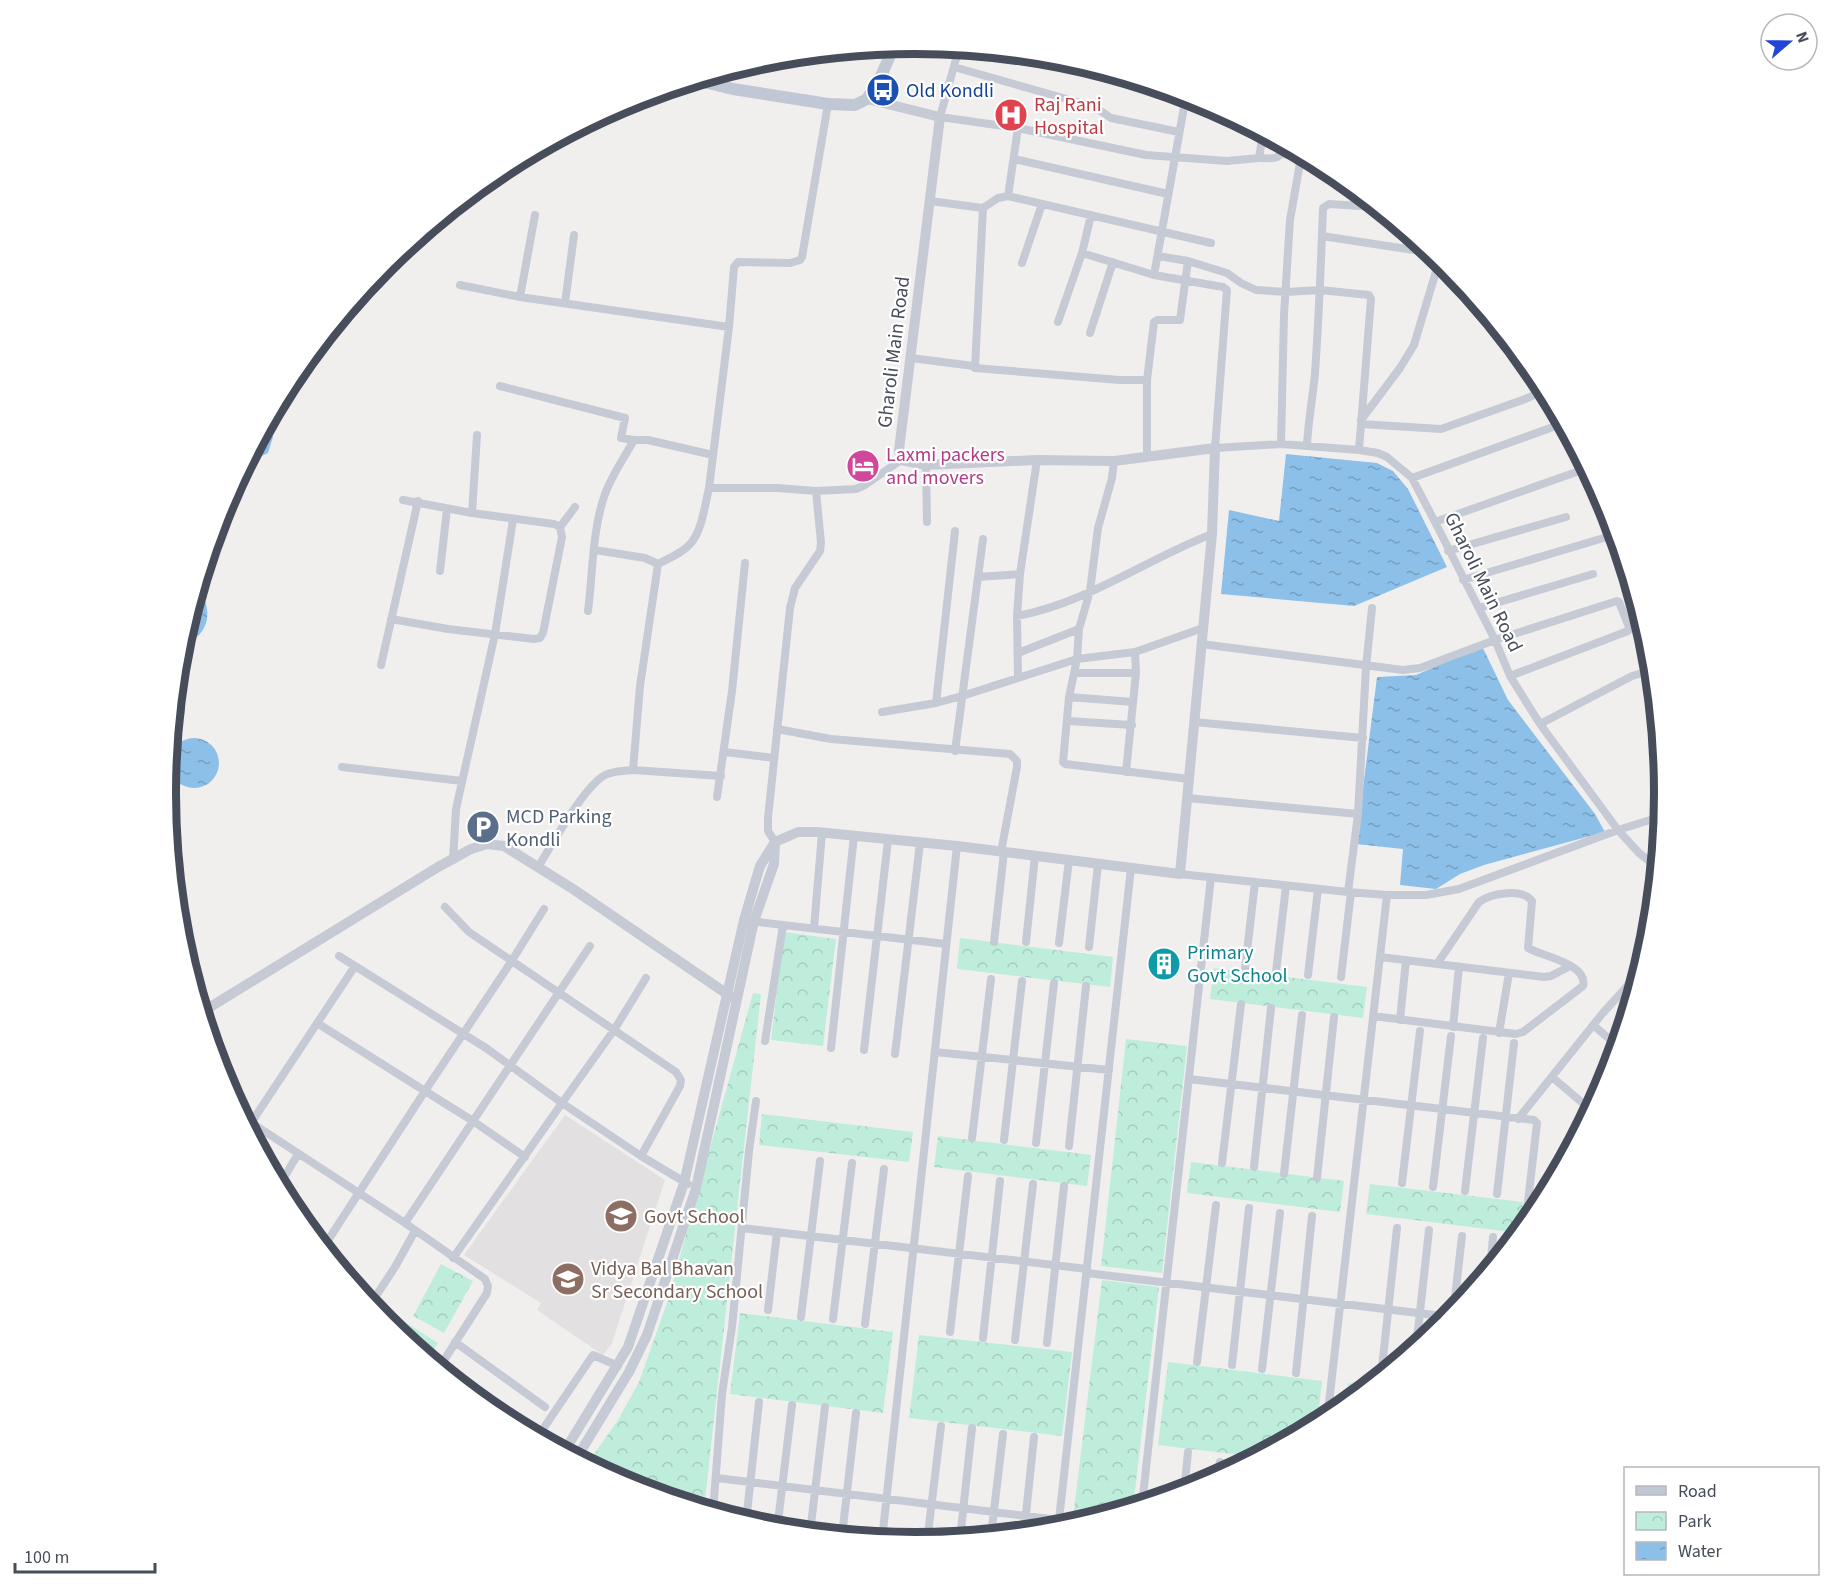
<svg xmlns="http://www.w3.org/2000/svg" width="1831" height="1587" font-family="'Source Sans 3',sans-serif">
	<defs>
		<pattern id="park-crowns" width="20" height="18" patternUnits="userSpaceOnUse" patternTransform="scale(1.5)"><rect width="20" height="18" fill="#beeddb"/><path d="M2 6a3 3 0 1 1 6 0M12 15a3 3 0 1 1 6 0" fill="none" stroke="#a5cdbe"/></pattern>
		<pattern id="water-ripples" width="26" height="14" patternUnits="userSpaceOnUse" patternTransform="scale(1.5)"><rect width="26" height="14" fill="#8dc0e8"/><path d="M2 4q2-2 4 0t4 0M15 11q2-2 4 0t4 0" fill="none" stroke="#759ebf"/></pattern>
	</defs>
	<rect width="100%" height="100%" fill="#f1efee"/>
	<path fill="#e2e0e0" d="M565 1115 665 1180 612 1343 603 1355 537 1310 541 1303 464 1255Z"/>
	<path fill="url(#park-crowns)" d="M784 932 836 939 823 1046 771 1040Z
		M960 938 1113 957 1110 987 957 969Z
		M1214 968 1367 987 1363 1018 1210 999Z
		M753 993 761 994 704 1509 628 1486 587 1464 618 1420 639 1382 668 1300Z
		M1126 1039 1187 1046 1162 1273 1101 1266Z
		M762 1114 913 1132 909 1162 759 1145Z
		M938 1136 1091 1155 1087 1186 934 1167Z
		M1191 1162 1344 1181 1340 1212 1187 1193Z
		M1370 1184 1523 1202 1519 1233 1366 1214Z
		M441 1264 473 1281 444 1333 413 1316Z
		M1102 1280 1159 1287 1133 1507 1072 1526Z
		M374 1302 438 1343 428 1359 385 1324 371 1307Z
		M740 1313 893 1332 883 1413 730 1394Z
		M919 1335 1072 1352 1062 1436 909 1418Z
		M1168 1362 1322 1381 1317 1425 1257 1457 1158 1445Z
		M1348 1383 1370 1386 1345 1406Z"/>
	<path fill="url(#water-ripples)" d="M266 425 273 437 268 453 253 460 249 458Z
		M1286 454 1377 463 1393 471 1408 489 1447 567 1354 606 1221 594 1229 510 1279 521Z
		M198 587C214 610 210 637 181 645Z
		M1482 646 1508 700 1595 814 1605 832 1484 865 1460 874 1436 889 1400 885 1403 849 1356 844 1377 677 1416 675Z
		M176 683C188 700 189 721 171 734Z
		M169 763a25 25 0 1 1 50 0a25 25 0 1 1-50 0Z"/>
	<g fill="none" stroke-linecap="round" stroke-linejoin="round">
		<path stroke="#c5cad5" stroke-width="8" d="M959 48 940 117 1018 128 1146 155 1227 161 1259 158 1263 133
			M954 67 1095 107 1111 118 1179 132
			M1283 154 1301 157
			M1259 158C1274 159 1281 160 1285 145
			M1014 159 1168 194
			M1008 196 1018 128
			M930 201 983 208 975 368 1120 380H1147V457
			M983 208 998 198 1008 196 1211 243
			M1322 236 1433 253
			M1082 253 1154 275 1223 287 1227 290 1215 448 1281 444 1359 450 1378 453 1387 457 1405 472 1412 478 1435 522 1495 640 1510 676 1540 724 1618 830 1639 853 1658 868
			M1158 256 1188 261 1227 273 1241 283 1256 290 1286 292 1320 290 1369 295 1371 299 1359 450
			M1022 263 1042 204
			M1154 275 1186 96
			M460 285 520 297 729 327
			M520 297 535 215
			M565 303 574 235
			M1058 322 1082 253 1091 215
			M1090 333 1113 262
			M911 358 974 366
			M1147 380 1154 322 1157 320H1180L1188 261
			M500 386 625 418 621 438 634 440
			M1361 420 1400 368 1414 345 1440 258
			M1361 424 1441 429 1525 399 1546 390
			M1281 444 1284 314 1290 220 1301 157 1312 159
			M1307 446C1308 421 1313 397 1315 373 1319 318 1321 263 1323 208L1329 204 1377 207
			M1114 461 1112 478 1098 528 1090 591 1079 629 1077 659 1069 697 1063 762 1065 764 1189 779
			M926 465 927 522
			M1412 478 1564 423
			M709 488 729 327 734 267 738 262 790 263 800 260 802 257 828 104
			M472 513 477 435
			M1435 522 1588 468
			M560 527 575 507
			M595 550 645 558 658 564 640 686 633 770
			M1448 551 1566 517
			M658 564C669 558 683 553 691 543 702 530 705 505 709 488H777L816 491 856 489 865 485 901 460
			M440 571 447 509
			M978 577 1020 574
			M1463 580 1617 534
			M1479 608 1593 574
			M588 611C593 573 592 530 605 494 612 475 624 458 634 440H648L713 455
			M1017 616C1087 603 1147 559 1212 534
			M391 619 448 629 534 639 540 638 543 633 562 537 560 527 554 524 472 513 403 500
			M1201 644 1403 670 1420 668 1495 640 1617 601 1619 602 1629 627 1628 631 1510 676
			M1018 653 1079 629
			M381 665 418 501
			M1074 673H1136
			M1018 678 1017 616 1020 574 1037 460
			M1069 697 1133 702
			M936 703 955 531
			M882 712 936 703 962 696 1077 659 1135 652 1203 628
			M1068 721 1132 725
			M1194 722 1363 738
			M1540 724 1632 676 1653 670
			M777 729 831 739 1010 754 1017 761V767L1001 852
			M955 751 983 539
			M725 752 774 758
			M342 767 462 781
			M1126 772 1136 673 1135 652
			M717 797 732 691 745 563
			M1187 798 1358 814
			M775 842 768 831V818L790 608 795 588 820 551 821 543 816 491
			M453 860 456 809 495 634 513 520
			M538 867C552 845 584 786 605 775 613 771 623 771 633 770L721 776
			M1180 874 1348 892 1387 895H1426L1459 889 1618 830 1663 816
			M1348 892 1358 814 1366 667 1372 608
			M445 907 469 932 614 1030 646 978
			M544 909 511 962 425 1091 473 1121 590 946
			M750 921 946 944
			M814 928 822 833
			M994 942 1004 852
			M1026 942 1035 856
			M1059 943 1069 860
			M1089 947 1098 864
			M1380 957 1544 977 1551 976 1570 966
			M355 966 486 1048 562 1103 614 1030 676 1072 681 1080 680 1086 641 1156
			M1245 969 1255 882
			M1276 972 1286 886
			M1308 975 1318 889
			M1341 977 1351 892
			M1373 1016 1516 1034 1523 1032 1583 986C1589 964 1541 956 1528 948L1532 901C1522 888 1492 893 1479 902L1437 964
			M1400 1020 1406 960
			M317 1023 425 1091 323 1248
			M1593 1025 1619 1047
			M1453 1027 1459 967
			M1499 1033 1509 973
			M765 1041 783 925
			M831 1048 854 836
			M864 1050 888 840
			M935 1052 1109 1070
			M895 1054 920 843
			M1552 1077 1592 1111
			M1189 1079 1534 1120 1537 1123 1525 1228
			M241 1116 405 1223 485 1279 488 1286 487 1293 439 1368
			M1518 1119 1602 1014 1642 970
			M251 1123 355 966 339 956
			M972 1138 991 979
			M1004 1140 1022 981
			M1036 1143 1054 983
			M1069 1146 1086 986
			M1222 1163 1241 1004
			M1254 1167 1271 1008
			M1284 1174 1302 1015
			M1317 1178 1334 1017
			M1402 1183 1420 1031
			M279 1186 298 1154
			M1433 1187 1451 1036
			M1465 1191 1483 1038
			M1497 1194 1514 1043
			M405 1223 473 1121 525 1157
			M742 1228 1087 1269
			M453 1258 562 1103 641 1156 688 1184
			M1490 1270 1493 1237
			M1087 1273 1451 1317
			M370 1305 395 1267 415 1231
			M768 1310 777 1232
			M1453 1315 1462 1236
			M801 1317 820 1161
			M833 1319 852 1163
			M865 1324 884 1169
			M950 1332 968 1176
			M983 1338 1000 1181
			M1015 1340 1033 1184
			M455 1342 545 1407
			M1047 1343 1064 1186
			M1416 1348 1429 1230
			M1197 1362 1216 1205
			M1232 1365 1249 1208
			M1262 1369 1280 1213
			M1296 1373 1312 1216
			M1381 1377 1397 1228
			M1327 1420 1387 895
			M539 1435 593 1355 618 1366
			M717 1478 1059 1520
			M1218 1478 1220 1462
			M1184 1492 1188 1452
			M1142 1505 1211 877
			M713 1512 722 1394 732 1327 749 1151 756 1101
			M746 1522 759 1402
			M1058 1529 1131 868
			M777 1530 792 1405
			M810 1533 825 1407
			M1024 1533 1034 1437
			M842 1536 856 1413
			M991 1536 1003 1434
			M960 1539 972 1428
			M882 1540 957 846
			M927 1542 941 1426"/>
		<path stroke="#c5cad5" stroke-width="10" d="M202 1012 438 867 471 849 487 844 504 846 573 889 733 998
			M564 1452 628 1347 684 1183 744 920 760 866 775 842 798 832H817L957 846 1180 874 1212 534 1215 448 1114 461 1037 460 926 465 901 460 899 450 940 117 867 99
			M576 1459 629 1372 647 1335 696 1188 754 921 774 864 775 842"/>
		<path stroke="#c2c7d6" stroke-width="12" d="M695 80 733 89 828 104 855 105 867 99 882 74 894 46"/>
	</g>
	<defs>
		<g id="bus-disc" transform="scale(1.725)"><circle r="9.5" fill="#1a4fb4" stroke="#fff"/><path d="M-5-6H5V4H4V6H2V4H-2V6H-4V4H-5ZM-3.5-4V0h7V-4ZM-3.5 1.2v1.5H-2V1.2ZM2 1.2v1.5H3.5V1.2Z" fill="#fff"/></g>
		<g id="hospital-disc" transform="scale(1.725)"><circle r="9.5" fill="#e0444e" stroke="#fff"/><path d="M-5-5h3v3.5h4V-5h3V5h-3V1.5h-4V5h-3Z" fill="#fff"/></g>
		<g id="hotel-disc" transform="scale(1.725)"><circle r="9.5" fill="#d1479c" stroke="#fff"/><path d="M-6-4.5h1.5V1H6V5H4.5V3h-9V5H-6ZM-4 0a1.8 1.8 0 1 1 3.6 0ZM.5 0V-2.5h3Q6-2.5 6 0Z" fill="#fff"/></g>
		<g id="parking-disc" transform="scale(1.725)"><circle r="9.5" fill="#5c6f8a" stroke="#fff"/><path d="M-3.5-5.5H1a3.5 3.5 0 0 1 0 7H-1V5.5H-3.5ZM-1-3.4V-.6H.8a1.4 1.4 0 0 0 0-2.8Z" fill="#fff"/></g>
		<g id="building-disc" transform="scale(1.725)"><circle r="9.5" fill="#0f9aa8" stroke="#fff"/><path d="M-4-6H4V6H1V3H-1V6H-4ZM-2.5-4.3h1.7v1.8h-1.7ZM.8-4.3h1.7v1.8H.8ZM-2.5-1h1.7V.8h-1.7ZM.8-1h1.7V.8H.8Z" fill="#fff"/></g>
		<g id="school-disc" transform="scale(1.725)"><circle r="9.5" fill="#8d6e63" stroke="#fff"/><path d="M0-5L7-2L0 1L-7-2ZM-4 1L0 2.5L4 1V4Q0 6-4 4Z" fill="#fff"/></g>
	</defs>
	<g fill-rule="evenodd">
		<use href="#bus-disc" x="883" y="90"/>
		<use href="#hospital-disc" x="1011" y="115"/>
		<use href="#hotel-disc" x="863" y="466"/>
		<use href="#parking-disc" x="483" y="827"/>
		<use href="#building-disc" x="1164" y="964"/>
		<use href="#school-disc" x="621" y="1216"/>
		<use href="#school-disc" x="568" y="1279"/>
	</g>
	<g text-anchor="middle" stroke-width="4.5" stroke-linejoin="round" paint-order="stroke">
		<g font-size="20" fill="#164399" stroke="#fff" text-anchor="start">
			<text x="906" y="97">Old Kondli</text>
		</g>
		<g font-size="20" fill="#be3a42" stroke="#fff" text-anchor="start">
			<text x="1034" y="111">Raj Rani<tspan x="1034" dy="23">Hospital</tspan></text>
		</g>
		<g font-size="20" fill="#474d5b" stroke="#fff">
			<text transform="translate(893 352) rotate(-83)" y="7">Gharoli Main Road</text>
			<text transform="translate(1484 582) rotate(64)" y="7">Gharoli Main Road</text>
		</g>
		<g font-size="20" fill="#b23c85" stroke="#fff" text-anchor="start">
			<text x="886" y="461">Laxmi packers<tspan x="886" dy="23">and movers</tspan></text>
		</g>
		<g font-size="20" fill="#4e5e75" stroke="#fff" text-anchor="start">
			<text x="506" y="823">MCD Parking<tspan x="506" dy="23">Kondli</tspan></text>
		</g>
		<g font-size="20" fill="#0d838f" stroke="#fff" text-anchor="start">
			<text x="1187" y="959">Primary<tspan x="1187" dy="23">Govt School</tspan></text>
		</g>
		<g font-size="20" fill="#785e54" stroke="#fff" text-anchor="start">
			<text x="644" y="1223">Govt School</text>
			<text x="591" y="1275">Vidya Bal Bhavan<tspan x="591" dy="23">Sr Secondary School</tspan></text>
		</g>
	</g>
	<path d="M0 0H1831V1587H0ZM176 793a739 739 0 1 1 1478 0a739 739 0 1 1-1478 0Z" fill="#fff" fill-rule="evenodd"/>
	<path fill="none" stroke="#474d5b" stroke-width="8" d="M176 793a739 739 0 1 1 1478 0a739 739 0 1 1-1478 0Z"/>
	<rect x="1624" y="1467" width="195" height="108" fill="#ffffff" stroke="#b5b8bd" stroke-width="1.5"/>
	<rect x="1636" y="1486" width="30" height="9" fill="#c2c7d6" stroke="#b5b8bd" stroke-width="1.5"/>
	<text x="1678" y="1497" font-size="18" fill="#474d5b">Road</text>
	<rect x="1636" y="1512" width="30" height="18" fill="url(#park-crowns)" stroke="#b5b8bd" stroke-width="1.5"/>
	<text x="1678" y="1527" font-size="18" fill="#474d5b">Park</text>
	<rect x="1636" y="1542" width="30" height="18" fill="url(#water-ripples)" stroke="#b5b8bd" stroke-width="1.5"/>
	<text x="1678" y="1557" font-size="18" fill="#474d5b">Water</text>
	<g transform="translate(1789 42) rotate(70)"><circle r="28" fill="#ffffff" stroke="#b5b8bd" stroke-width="1.5"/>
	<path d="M0-4.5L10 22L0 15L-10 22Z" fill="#2146d8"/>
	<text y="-9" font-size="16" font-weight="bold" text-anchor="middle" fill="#474d5b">N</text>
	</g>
	<path d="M15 1563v9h140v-9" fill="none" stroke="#474d5b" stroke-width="3"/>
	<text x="24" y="1563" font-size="18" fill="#474d5b" stroke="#ffffff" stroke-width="4.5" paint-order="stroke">100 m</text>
</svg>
